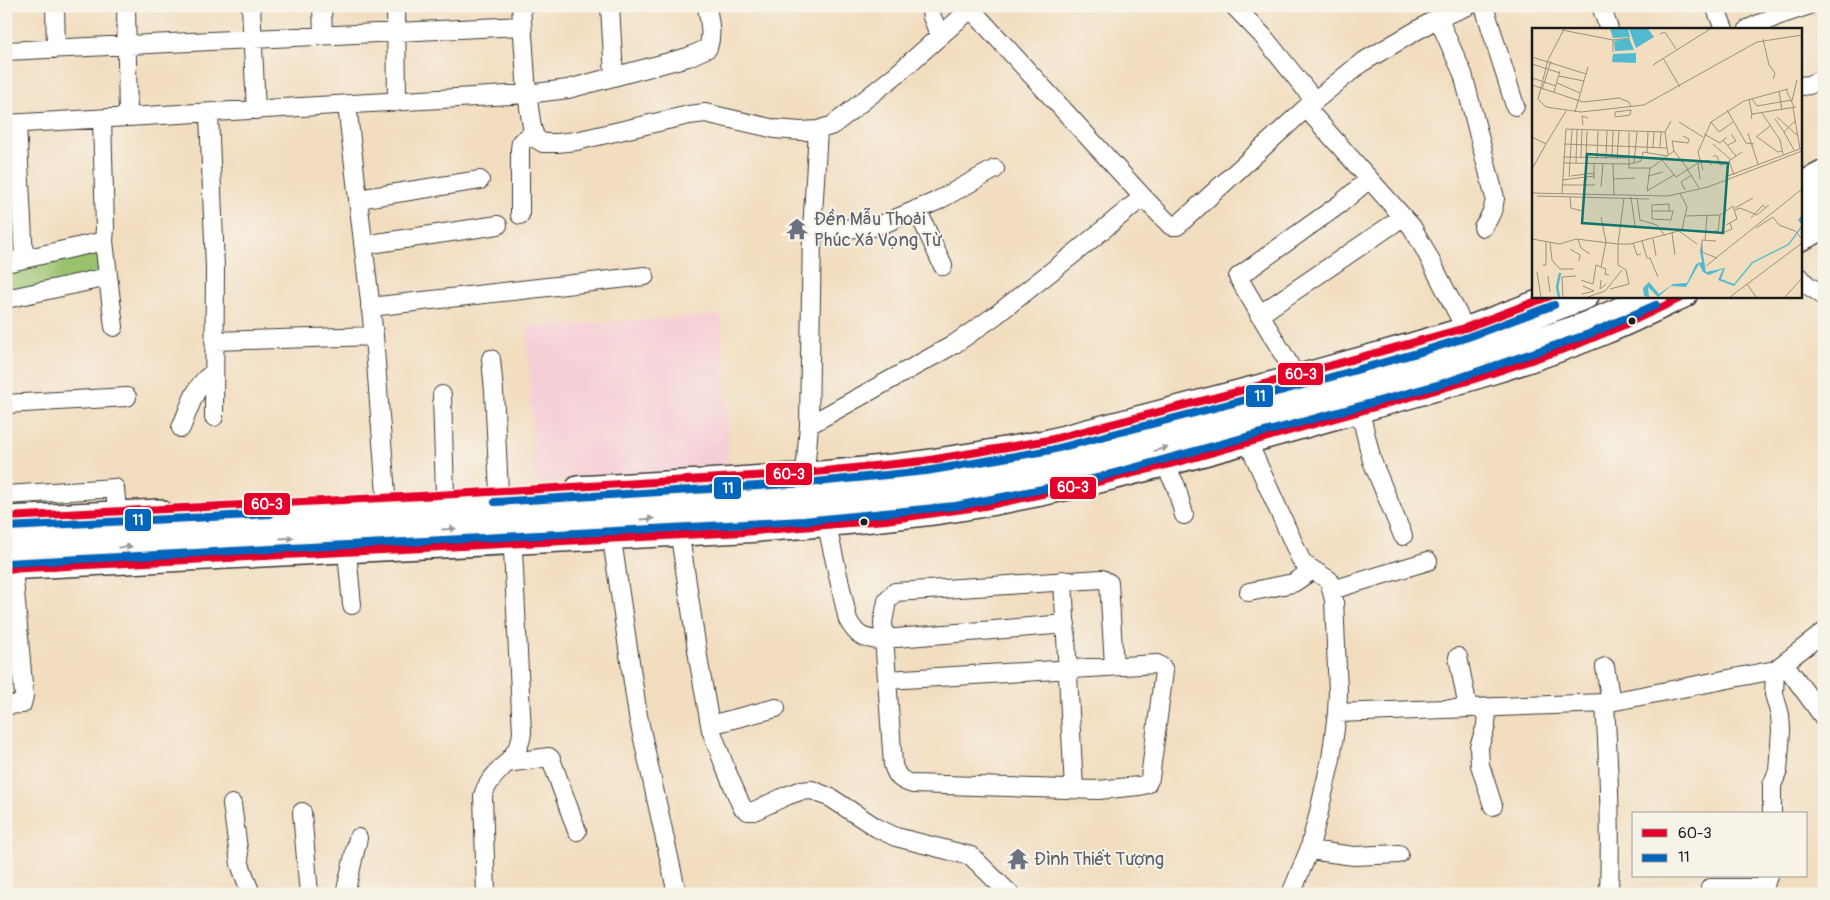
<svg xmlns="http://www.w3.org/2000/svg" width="1830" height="900" font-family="Pangolin,sans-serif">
	<rect width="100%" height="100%" fill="#f7f3e8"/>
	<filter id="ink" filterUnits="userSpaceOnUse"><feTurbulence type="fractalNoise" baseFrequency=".02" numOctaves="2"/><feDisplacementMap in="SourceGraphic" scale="10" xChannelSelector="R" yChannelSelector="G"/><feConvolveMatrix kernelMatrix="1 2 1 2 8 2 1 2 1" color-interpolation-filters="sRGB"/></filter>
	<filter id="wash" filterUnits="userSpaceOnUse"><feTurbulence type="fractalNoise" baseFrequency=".0096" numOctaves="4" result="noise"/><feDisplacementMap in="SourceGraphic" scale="20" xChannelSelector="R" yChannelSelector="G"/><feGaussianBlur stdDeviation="1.12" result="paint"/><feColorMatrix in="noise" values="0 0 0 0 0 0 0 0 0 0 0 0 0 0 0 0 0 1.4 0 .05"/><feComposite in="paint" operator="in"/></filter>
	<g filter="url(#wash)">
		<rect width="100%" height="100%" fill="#f2ddbf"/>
		<path fill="#f6cfd6" d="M721 315 729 471 534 483 527 327Z"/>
		<path fill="#98c26e" stroke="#5a6f45" d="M100 246 103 274 6 295V267Z"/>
	</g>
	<g filter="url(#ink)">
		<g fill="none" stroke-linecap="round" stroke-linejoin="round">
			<g stroke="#3c3934" stroke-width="20">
				<path id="minor" d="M55 6 56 49
					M126 6 128 117
					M251 6 256 110
					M322 6 323 36
					M396 6 397 102
					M521 6 527 94 532 127 535 138 543 143H557L576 141 689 115 705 113 775 129 801 131 818 130 833 125 897 74 974 6
					M610 6 614 76
					M930 6 932 17 940 36
					M1234 6 1262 35 1315 101
					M1484 6 1515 106
					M1601 6 1609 29
					M1715 6 1724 29
					M971 9 1143 197 1171 226H1177L1306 108 1361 63 1438 18 1468 6
					M1438 18 1463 74 1495 198C1494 210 1490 218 1483 227
					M1748 29 1777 16 1807 6
					M6 51 522 26
					M1801 86 1809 85 1824 78
					M347 105 374 336 387 508
					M1306 108 1412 227 1424 248 1470 338
					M209 113 215 268 214 417
					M102 119 105 228 104 241 114 327
					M6 124 527 94 568 89 688 57 708 48C713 34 709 21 707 6
					M17 124 24 259
					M358 199 480 180
					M917 209 943 266
					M520 215V149L521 142 534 133
					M812 231 873 227 883 224 937 201 995 169
					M364 245 498 225
					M6 263 104 241
					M1801 278C1807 288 1817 289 1824 297
					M6 299 108 277
					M370 307 645 276
					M1259 315 1403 217
					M214 341 374 336
					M491 359 494 391 499 492
					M1296 376 1238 277 1340 204 1369 179
					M442 395 445 495
					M6 404 127 397
					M1360 411 1372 461 1403 536
					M809 425 953 345 996 315 1071 256 1143 197
					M181 428C189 410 195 382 214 373
					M1243 431 1301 560 1305 565 1329 580 1334 600 1338 692 1337 713 1331 759 1318 816 1309 850 1291 894
					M1165 465 1176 486 1184 515
					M805 473 809 425 812 231 818 130
					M6 495 115 488 117 512
					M678 523 699 663 711 730 727 772 742 807 748 811H754L786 796 800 791 812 790 831 798 877 828 896 837 971 856 1010 894
					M610 526 638 716 677 894
					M827 526 848 620C858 638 863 638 884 641
					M347 553 352 605
					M1063 580 1074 789
					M1332 590 1428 561
					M1249 592 1293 583 1313 570
					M884 639 1066 624
					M1458 657 1468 708
					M1784 663 1824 718
					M1605 667 1611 702
					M887 680 1157 664 1162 667 1164 671 1150 778 1147 784 1139 786 1098 790 913 784C901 781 897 777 893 765L883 622 887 601 895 592 1102 579 1109 583 1114 666
					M1605 703C1609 767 1611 830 1609 894
					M6 705 22 704 24 696 13 568
					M1487 707 1486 726 1479 747 1480 765 1493 806
					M1337 713 1605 703 1775 670 1824 632
					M710 725 776 708
					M507 763 549 757 551 759 577 831
					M232 804 240 864 251 894
					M302 812 309 894
					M1772 814V785L1778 771 1781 731 1780 715 1774 694 1775 670
					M1309 850 1354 856 1399 854
					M1710 888H1764L1768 876
					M345 894 358 838
					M486 894 483 796C489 771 519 762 522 733L512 530"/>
			</g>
			<g stroke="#3c3934" stroke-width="24">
				<path id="major" d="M1801 183 1824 171
					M1801 240 1824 229
					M577 487C693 480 810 476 925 461 967 455 1008 448 1049 440L1296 376 1414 343 1465 328 1551 296
					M6 517 160 510
					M6 569 742 532C806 528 869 522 933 514 1069 495 1202 456 1334 419 1424 393 1519 369 1606 333 1633 322 1659 309 1686 296"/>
			</g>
			<g stroke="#3c3934" stroke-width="28">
				<path id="highway" d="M1801 199 1824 188
					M1801 224 1824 213
					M6 531 387 508 804 488 968 470 1075 449 1239 407 1471 340 1586 296
					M6 553 515 525 804 511 916 501 955 496 1025 483 1086 470 1438 374 1586 325 1652 296"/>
			</g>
			<use href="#minor" stroke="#fff" stroke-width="18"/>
			<use href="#major" stroke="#fff" stroke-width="21"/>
			<use href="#highway" stroke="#fff" stroke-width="25"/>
			<g stroke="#f7f3e8" stroke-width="11">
				<path id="bus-1" d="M6 517 421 496 805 473 924 461 1049 440 1236 392 1465 328 1550 296
					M6 569 742 532 885 520 984 506 1085 485 1185 460 1471 380 1573 346 1626 324 1685 296"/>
			</g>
			<g stroke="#f7f3e8" stroke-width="11">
				<path id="bus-2" d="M495 502 806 483 926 471 1051 450 1299 386 1417 353 1468 337 1554 305
					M6 527 270 514
					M7 563 804 521 956 506 1089 480 1441 384 1589 334 1656 305"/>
			</g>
			<use href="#bus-1" stroke="#e4002b" stroke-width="8"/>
			<use href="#bus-2" stroke="#0065bd" stroke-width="8"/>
		</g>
		<defs><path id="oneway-solid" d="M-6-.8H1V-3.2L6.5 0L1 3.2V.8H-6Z" transform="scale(1.25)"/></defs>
		<g fill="#999">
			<use href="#oneway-solid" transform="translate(1161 449) rotate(-15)"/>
			<use href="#oneway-solid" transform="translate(647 519) rotate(-3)"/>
			<use href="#oneway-solid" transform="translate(449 529) rotate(-3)"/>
			<use href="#oneway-solid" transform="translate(287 538) rotate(-3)"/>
			<use href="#oneway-solid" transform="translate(125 547) rotate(-3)"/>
		</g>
	</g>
	<defs>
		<g id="temple-bare" transform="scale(1.725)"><path d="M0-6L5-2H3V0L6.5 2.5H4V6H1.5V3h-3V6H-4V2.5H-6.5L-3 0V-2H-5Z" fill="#6b7280" stroke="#f7f3e8" stroke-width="2.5" paint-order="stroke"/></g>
	</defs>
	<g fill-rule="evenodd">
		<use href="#temple-bare" x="797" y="229"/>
		<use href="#temple-bare" x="1018" y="859"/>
	</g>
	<g fill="#1c1c1c" stroke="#f7f3e8" stroke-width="2">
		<circle cx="1632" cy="321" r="4.5"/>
		<circle cx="864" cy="522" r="4.5"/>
	</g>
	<g text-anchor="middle" stroke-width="4" stroke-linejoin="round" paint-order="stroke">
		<g font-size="18" fill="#5b616d" stroke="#f7f3e8" text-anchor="start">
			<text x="814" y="225">Đền Mẫu Thoải<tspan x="814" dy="21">Phúc Xá Vọng Từ</tspan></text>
			<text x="1034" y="865">Đình Thiết Tượng</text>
		</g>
	</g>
	<g transform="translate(1532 28)">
		<rect width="270" height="270" fill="#f2ddbf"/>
		<path d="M78 1H96L98 9 81 10ZM97 1H116L122 9 104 20ZM97 10 102 22 83 23 82 13ZM104 25V35L80 34 81 26ZM270 187V199L257 217 221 235 202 258 186 252 191 241 177 247 171 244 167 236 154 259 139 258 126 269 116 259 117 269 112 268 111 260 117 254 127 266 141 256 155 255 164 236 170 234 168 224 169 214 174 244 193 240 189 251 202 256 220 234 256 216 270 197 266 192Z" fill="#51bacf"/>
		<path fill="none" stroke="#51bacf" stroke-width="2.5" d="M27 269 25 259 28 245"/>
		<path fill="none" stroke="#9c907e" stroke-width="1" d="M32 1 16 32 6 71 14 79 49 84 112 77 225 14 270 7M30 2 81 12V24M128 6 133 4 144 21M231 11 237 37 243 45 241 51M81 12 98 10M0 29 54 46M131 30 148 59M0 36 28 45M121 37 178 1M27 48 52 53M0 50 24 58M25 55 48 65M0 57 51 74 87 70 97 74 99 79M254 61 262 79M10 62 19 33M247 63 250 82M22 64 28 43M217 71 220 87M220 71 225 78 260 72M260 73 265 52M261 80 268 121M99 82 98 87 83 89V84ZM195 82 214 115 222 116M43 84 56 39M230 85 248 112 251 126M245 89 265 107M219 91 220 86 264 79M243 91 252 104M147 94 171 109M179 94 187 104 201 94M51 97 50 88 56 90M97 104V140H119L142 123 140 113 156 115 157 111 151 108M216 105 226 136M172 106 188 115 195 109M0 109 14 116 0 141M224 109 238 98M225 109 246 124 250 123M191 112 204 128M14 116 34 83M32 116 135 120M181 116 199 132M196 117 204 113 199 106M121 119 122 104M128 119 129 104M262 122 252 104 263 93M142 123 156 141M115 125 116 104M136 127 133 104 139 93M181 128H185L188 137 197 135M31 129 95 130M49 129 50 102M54 130 55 103M80 130 81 103M65 131 66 103M74 131 75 103M85 131 87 103M130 132 144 149 166 135 177 132 179 137M31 135 98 136 109 133 111 124 135 128M44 135 45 102M102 135 105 104M166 135 168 151M81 136 82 167M155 141 167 160M171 142 166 124 179 94 212 73 256 61M202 147 197 133 210 124M39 148 62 145M116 148 131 144M37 149 40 102M193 149 270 120M62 151V135M82 151 103 150M30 152 62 148M30 157H63M69 159 71 135M153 162 149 154 160 147M115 163 142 147M115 163 118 140M0 165 136 168 176 159 270 123M30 166 34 101 133 104M5 168 117 171M38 169 39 180 50 183M99 169 103 198M105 170 108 192 125 197 133 208M203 180 221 170M203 182 208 180 225 187 237 177M120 183H141L139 192 120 191V177L137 176V183M154 188 188 187 201 178 205 191 194 197M69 189 74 214 69 239M219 190 231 177 234 180M224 200 241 189 247 197 263 203 270 211M147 203 165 216M182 203H186L188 187M140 205 143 227M188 206 200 201 198 195M0 211 28 216 44 211 86 216 92 170M46 211 49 220 58 226M121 211 124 228M173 212 175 188M110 213 115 230H118L126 249M184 213 170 212V224L185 230M18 214 20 232 28 241H42M101 215 105 227 109 226M38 221 48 227 47 233M11 237H14V213M174 238 270 161M5 244 9 269M16 248 18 264M49 252 61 256 64 237 74 241 73 246 77 247M69 252 68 261 74 256M215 256 224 269M78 261 97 256 94 242 86 237V216H98L150 202 155 179 148 165M50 266 62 263 51 258M31 269 30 249 44 248M56 269 73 263 90 242M198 269 270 215M253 269 270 250"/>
		<path fill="#0f766e" fill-opacity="0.15" stroke="#0f766e" stroke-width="2.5" d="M55 126 196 135 191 205 50 195Z"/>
		<rect width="270" height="270" fill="none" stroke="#1c1c1c" stroke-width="2.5"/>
	</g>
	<g stroke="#f7f3e8" stroke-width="2">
		<rect x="1277" y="362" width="47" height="24" rx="5" fill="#e4002b"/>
		<rect x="1245" y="384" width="29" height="24" rx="5" fill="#0065bd"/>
		<rect x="765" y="462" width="48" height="24" rx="5" fill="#e4002b"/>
		<rect x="1049" y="476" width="48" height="24" rx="5" fill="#e4002b"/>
		<rect x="713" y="476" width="29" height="24" rx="5" fill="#0065bd"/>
		<rect x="243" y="492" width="48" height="24" rx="5" fill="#e4002b"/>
		<rect x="124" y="508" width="28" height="24" rx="5" fill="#0065bd"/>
	</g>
	<g font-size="14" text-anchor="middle" font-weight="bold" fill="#fff">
		<text x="1301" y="379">60-3</text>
		<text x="1260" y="401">11</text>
		<text x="789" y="479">60-3</text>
		<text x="1073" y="492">60-3</text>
		<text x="728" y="493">11</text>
		<text x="267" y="509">60-3</text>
		<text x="138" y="525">11</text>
	</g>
	<rect width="1830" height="900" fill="none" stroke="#f7f3e8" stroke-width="25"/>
	<rect x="1632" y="812" width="175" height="65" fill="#f7f3e8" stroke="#9f9d96"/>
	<rect x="1642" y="829" width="25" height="8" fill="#e4002b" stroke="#9f9d96"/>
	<text x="1678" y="838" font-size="15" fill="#1c1c1c">60-3</text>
	<rect x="1642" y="854" width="25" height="8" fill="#0065bd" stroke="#9f9d96"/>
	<text x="1678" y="862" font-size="15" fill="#1c1c1c">11</text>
</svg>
